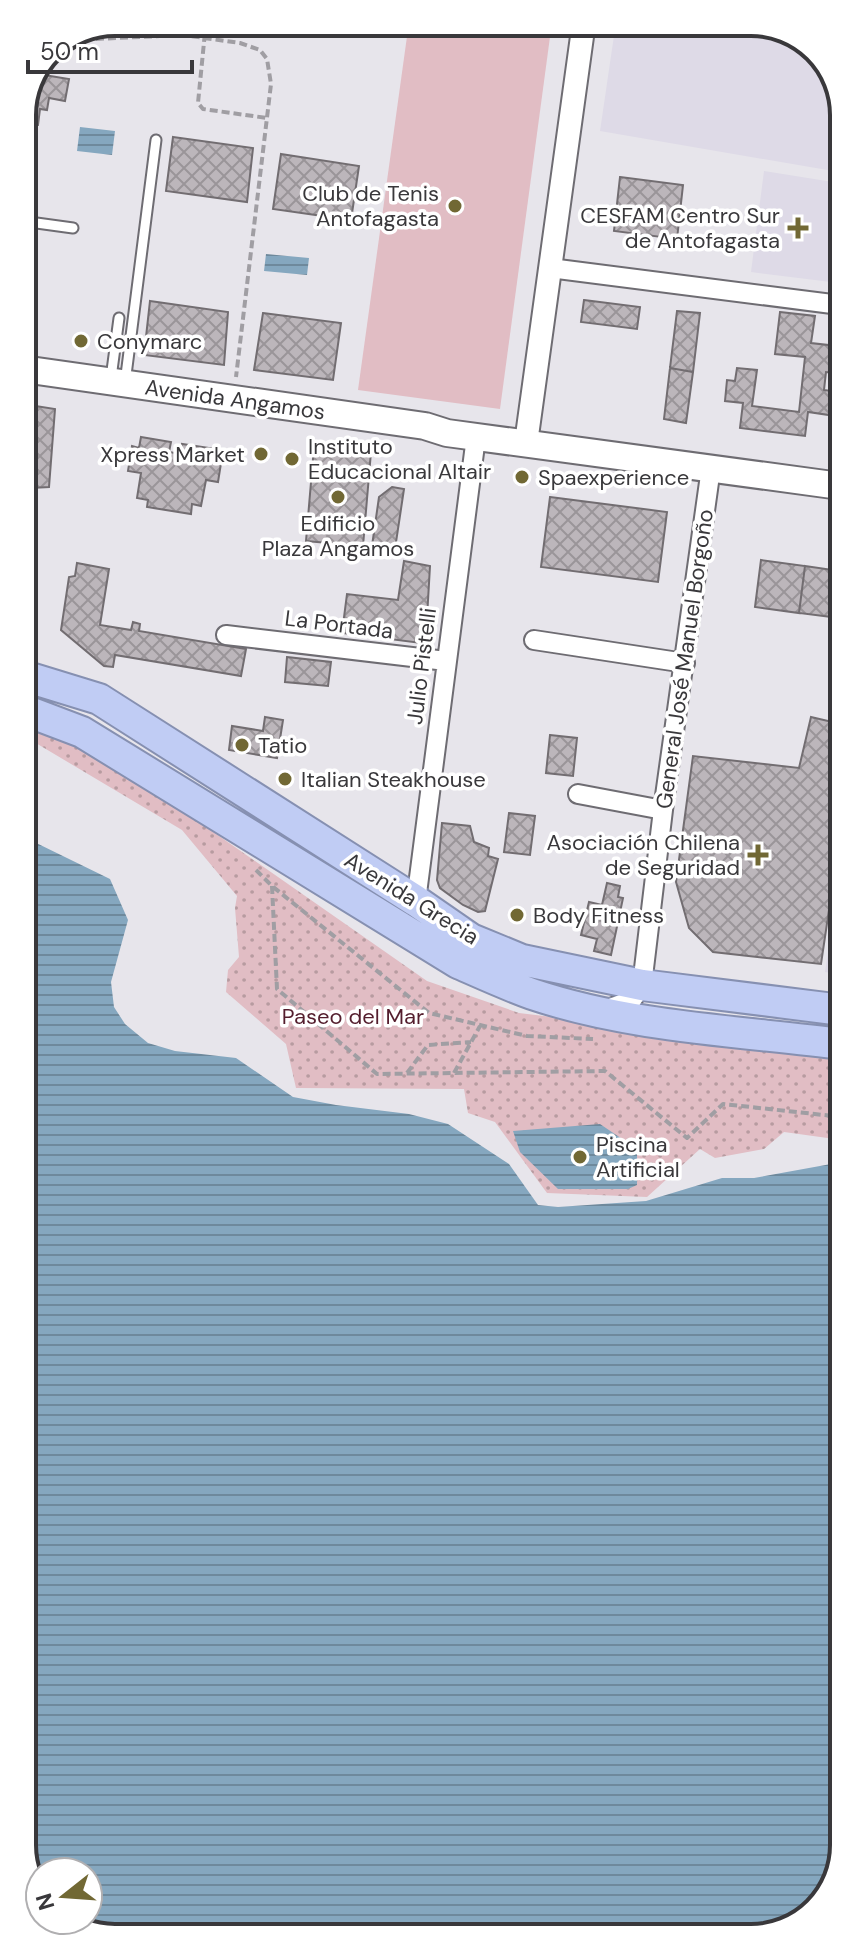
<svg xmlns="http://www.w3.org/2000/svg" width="866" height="1960" font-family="'DM Sans',sans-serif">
	<defs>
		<pattern id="park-dots" width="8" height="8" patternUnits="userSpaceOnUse" patternTransform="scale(2)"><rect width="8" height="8" fill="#e1bdc4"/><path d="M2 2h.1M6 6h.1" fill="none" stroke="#b79ba0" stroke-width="1.8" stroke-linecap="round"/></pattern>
		<pattern id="water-rules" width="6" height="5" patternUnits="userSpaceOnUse" patternTransform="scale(2)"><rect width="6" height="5" fill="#85a7bf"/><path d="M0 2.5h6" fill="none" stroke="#6e899c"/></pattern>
		<pattern id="building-cross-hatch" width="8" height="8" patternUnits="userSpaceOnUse" patternTransform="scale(2)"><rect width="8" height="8" fill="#bcb6bb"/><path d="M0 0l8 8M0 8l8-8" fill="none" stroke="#9a9599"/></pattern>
	</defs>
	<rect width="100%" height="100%" fill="#e7e5eb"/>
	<path fill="#dedae7" d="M616 22H757L808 42 839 85V172L600 131Z
		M764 171 839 183V283L751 272Z
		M841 867V975L825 972Z"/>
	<path fill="#e1bdc4" d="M409 22H552L500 409 358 390Z"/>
	<path fill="url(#park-dots)" d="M24 718 80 739 427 981 519 1013 842 1052V1140L784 1132 764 1149 715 1158 700 1149 647 1197 547 1193 495 1122 468 1113 464 1089 296 1088 286 1044 226 992 228 970 239 957 235 908 237 896 182 830 24 736Z"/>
	<path fill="url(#water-rules)" d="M80 127 115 131 112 155 77 151Z
		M266 254 309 258 307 275 264 271Z
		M24 837 110 879 128 920 111 982 114 1007 125 1024 148 1043 175 1051 236 1058 293 1097 336 1105 409 1114 448 1124 509 1164 538 1205 558 1207 646 1201 722 1178H754L842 1162 844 1845 828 1897 781 1933 109 1938 62 1920H88V1872H40V1893L27 1875Z
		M600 1124 637 1149V1185L628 1189H558L520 1152 513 1131Z"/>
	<path fill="url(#building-cross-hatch)" stroke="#726d71" stroke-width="2" d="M274 22H329L328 32 274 27Z
		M38 74 69 79 65 101 49 98 47 110 40 109 38 125 22 123V110Z
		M173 137 253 148 247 202 166 191Z
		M281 154 359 166 351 220 273 209Z
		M620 177 683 185 677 239 614 231Z
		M584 300 640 307 637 329 581 322Z
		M150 301 228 312 224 365 144 355Z
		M677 311 700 313 693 372 670 368Z
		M780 312 815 316 811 343 837 346 834 373 826 372 824 390 832 391 829 415 808 412 805 436 740 428 743 403 725 401 727 380 735 381 737 368 757 370 752 406 799 412 805 357 775 354Z
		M263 313 341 323 333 380 254 370Z
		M670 368 693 372 686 423 664 419Z
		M23 404 55 409 49 487 31 488 23 459Z
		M141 437 171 442 169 452 181 454 182 444 216 449 215 456 222 457 218 482 206 480 201 506 192 504 191 514 147 507 148 500 137 498 141 473 128 471 132 446 139 448Z
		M314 447 371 452 363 546 306 541Z
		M392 487 404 489 395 549 372 546 379 497Z
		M550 497 667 512 658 582 541 567Z
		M761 560 805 566 799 613 755 607Z
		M404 561 430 566 426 635 421 643 342 633 347 594 398 600Z
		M77 563 109 569 100 625 131 630 133 622 140 624 139 631 246 649 241 676 115 655 113 667 104 666 61 630 69 577 75 576Z
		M805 566 840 571V618L799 613Z
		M287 657 331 662 328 686 285 682Z
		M265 717 283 720 277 758 229 750 232 726 263 731Z
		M811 717 841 724V829L821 964 713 952 689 928 676 882 693 756 799 768Z
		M550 735 577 738 573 776 546 773Z
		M509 813 535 816 530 855 504 852Z
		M442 823 470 826 474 842 489 848 488 856 498 859 485 911 478 912 463 905 440 888 437 880Z
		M607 883 620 886 618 897 623 898 611 955 594 951 597 939 581 935 589 902 602 905Z"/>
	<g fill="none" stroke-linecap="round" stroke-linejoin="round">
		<g stroke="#6e6c72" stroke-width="13">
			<path id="service" d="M22 221 73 228
				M111 378 119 318
				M125 383 156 140"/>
		</g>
		<g stroke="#6e6c72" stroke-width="18">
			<path id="pedestrian" d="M24 622 27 634 24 653"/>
		</g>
		<g stroke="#6e6c72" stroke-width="22">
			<path id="minor" d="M550 268 840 305
				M226 635 446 661
				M534 640 685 663
				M578 794 663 810
				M416 901 476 437
				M605 1010 632 1000 642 985 663 810 711 468"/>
		</g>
		<g stroke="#6e6c72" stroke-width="26">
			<path id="tertiary" d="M526 443 584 22"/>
		</g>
		<g stroke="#6e6c72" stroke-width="30">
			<path id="secondary" d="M23 369 425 426 447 433 840 486"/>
		</g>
		<g stroke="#8690b1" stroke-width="34">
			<path id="trunk" d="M24 676 99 699 416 901 471 939 522 960 642 985 842 1010
				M24 710 82 732 458 963C483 974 507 985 532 994 630 1027 739 1031 842 1044"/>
		</g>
		<path stroke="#a09ea3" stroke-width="4" stroke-dasharray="8 4" stroke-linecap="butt" d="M206 22 198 103 203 109 267 118
			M72 40 183 35 240 43 260 50 267 59 271 84 236 377
			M256 870 272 886 429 1013 527 1036 593 1039
			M272 886 277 989 377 1074 605 1071 687 1138 723 1104 842 1117
			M407 1073 428 1045 471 1042
			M454 1073 480 1026"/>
		<use href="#service" stroke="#fff" stroke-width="9"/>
		<use href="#pedestrian" stroke="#fff" stroke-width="14"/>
		<use href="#minor" stroke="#fff" stroke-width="18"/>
		<use href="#tertiary" stroke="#fff" stroke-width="22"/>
		<use href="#secondary" stroke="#fff" stroke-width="26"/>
		<use href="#trunk" stroke="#c0ccf4" stroke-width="30"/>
	</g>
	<g fill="#716834" stroke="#fff" stroke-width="3">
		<circle cx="455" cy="206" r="8"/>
		<path d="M794 216h8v8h8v8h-8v8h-8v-8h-8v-8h8z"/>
		<circle cx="81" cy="341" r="8"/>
		<circle cx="261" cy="454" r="8"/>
		<circle cx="292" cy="459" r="8"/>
		<circle cx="522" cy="477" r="8"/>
		<circle cx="338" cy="497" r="8"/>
		<circle cx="242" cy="745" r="8"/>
		<circle cx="285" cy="779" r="8"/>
		<path d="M754 843h8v8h8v8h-8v8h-8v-8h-8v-8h8z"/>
		<circle cx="517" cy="915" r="8"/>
		<circle cx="580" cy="1157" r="8"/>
	</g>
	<g text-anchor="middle" stroke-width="7" stroke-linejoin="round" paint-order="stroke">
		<g font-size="22" fill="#39383b" stroke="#fff" text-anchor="start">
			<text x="439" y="201" text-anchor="end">Club de Tenis<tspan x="439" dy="25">Antofagasta</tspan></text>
			<text x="780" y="223" text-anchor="end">CESFAM Centro Sur<tspan x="780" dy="25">de Antofagasta</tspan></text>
			<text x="97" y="349">Conymarc</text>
			<text x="308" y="454">Instituto<tspan x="308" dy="25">Educacional Altair</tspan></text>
			<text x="245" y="462" text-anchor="end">Xpress Market</text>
			<text x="538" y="485">Spaexperience</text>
			<text x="338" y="531" text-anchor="middle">Edificio<tspan x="338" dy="25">Plaza Angamos</tspan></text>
			<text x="258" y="753">Tatio</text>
			<text x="301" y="787">Italian Steakhouse</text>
			<text x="740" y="850" text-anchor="end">Asociación Chilena<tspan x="740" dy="25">de Seguridad</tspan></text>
			<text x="533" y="923">Body Fitness</text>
			<text x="596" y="1152">Piscina<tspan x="596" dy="25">Artificial</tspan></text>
		</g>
		<g font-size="22" fill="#39383b" stroke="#fff">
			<text transform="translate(235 399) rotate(8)" y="8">Avenida Angamos</text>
			<text transform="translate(339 624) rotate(7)" y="8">La Portada</text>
			<text transform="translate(684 659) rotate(-82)" y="8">General José Manuel Borgoño</text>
			<text transform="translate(421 666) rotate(-83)" y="8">Julio Pistelli</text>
			<text transform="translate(412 898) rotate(32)" y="8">Avenida Grecia</text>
		</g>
		<g font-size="22" fill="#541e2e" stroke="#fff">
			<text x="353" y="1024">Paseo del Mar</text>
		</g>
	</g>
	<path d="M0 0H866V1960H0ZM115 36H751A79 79 0 0 1 830 115V1845A79 79 0 0 1 751 1924H115A79 79 0 0 1 36 1845V115A79 79 0 0 1 115 36Z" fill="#fff" fill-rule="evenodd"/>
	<path fill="none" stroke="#39383b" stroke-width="4" d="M115 36H751A79 79 0 0 1 830 115V1845A79 79 0 0 1 751 1924H115A79 79 0 0 1 36 1845V115A79 79 0 0 1 115 36Z"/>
	<g transform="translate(64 1896) rotate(253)"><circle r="38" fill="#ffffff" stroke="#b0afb1" stroke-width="2"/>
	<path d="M0-6L14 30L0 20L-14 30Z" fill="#716834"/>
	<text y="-12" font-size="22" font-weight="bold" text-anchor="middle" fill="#39383b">N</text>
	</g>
	<path d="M28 60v12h164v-12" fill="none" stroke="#39383b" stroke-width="4"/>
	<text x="40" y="60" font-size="24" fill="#39383b" stroke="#ffffff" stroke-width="6" paint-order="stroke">50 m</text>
</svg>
